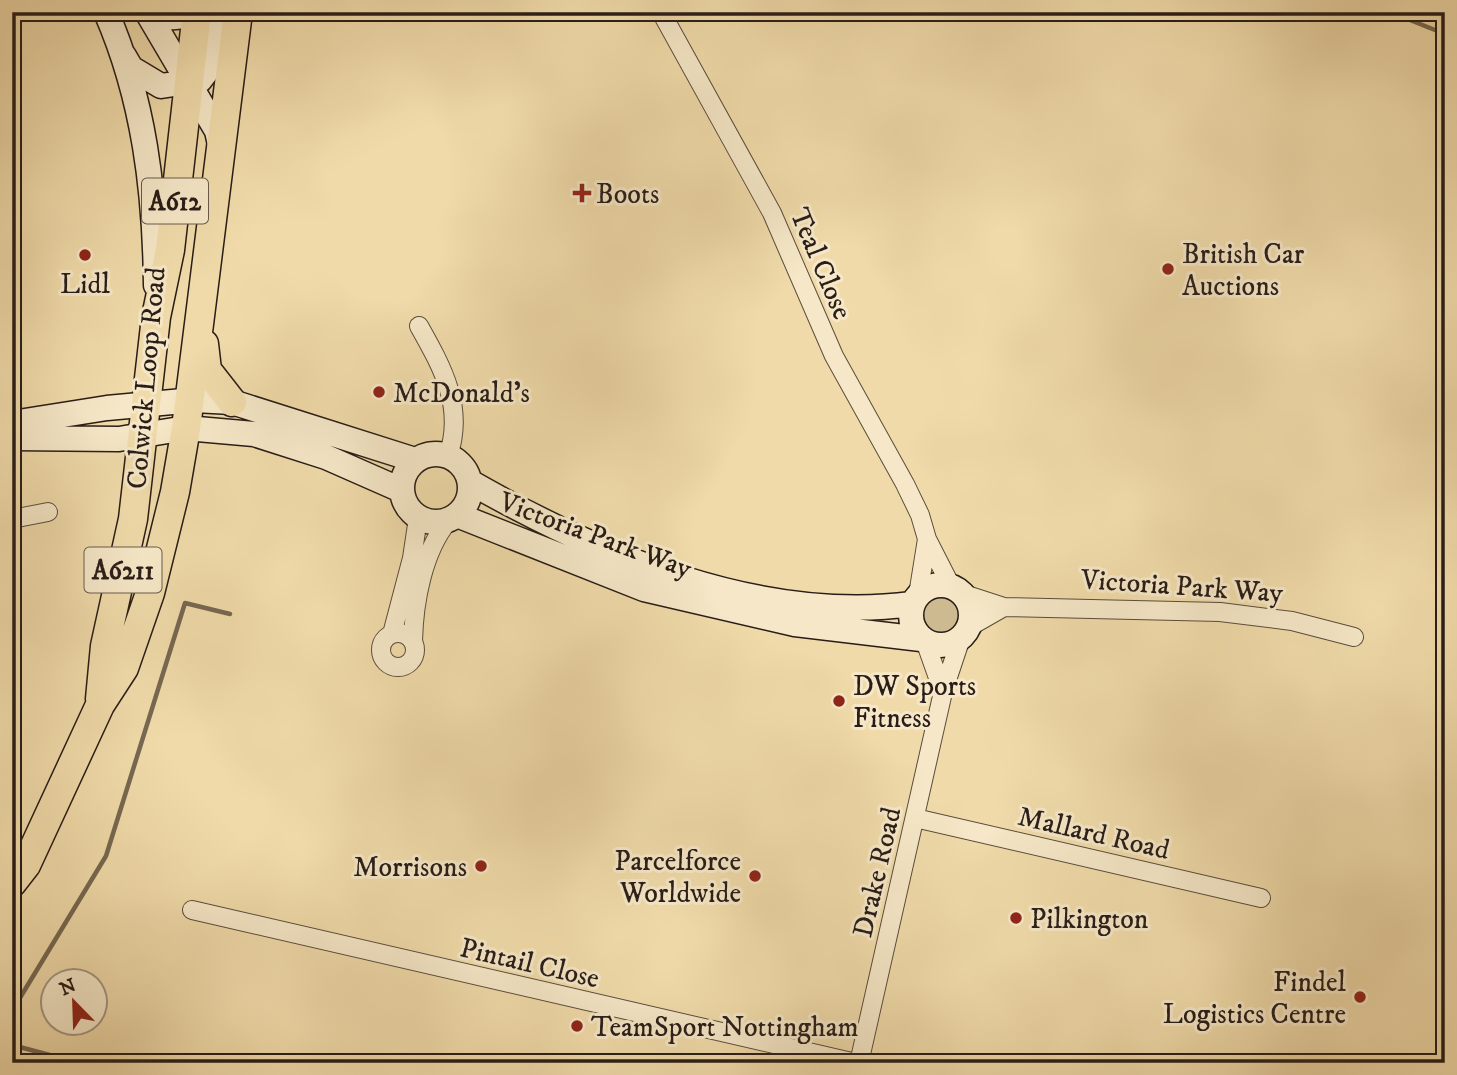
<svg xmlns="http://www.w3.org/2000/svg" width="1457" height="1075" font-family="'IM FELL DW Pica',serif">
	<rect width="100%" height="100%" fill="#f0daa9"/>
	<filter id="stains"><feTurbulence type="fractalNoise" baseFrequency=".00286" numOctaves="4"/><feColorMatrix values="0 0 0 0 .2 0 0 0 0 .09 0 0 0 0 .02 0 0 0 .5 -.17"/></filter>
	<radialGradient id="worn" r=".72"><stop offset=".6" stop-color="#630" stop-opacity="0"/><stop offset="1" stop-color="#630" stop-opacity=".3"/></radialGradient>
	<path fill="#ceba90" stroke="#7b6c54" stroke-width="2" d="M921 616a19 19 0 1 1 38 0a19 19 0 1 1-38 0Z"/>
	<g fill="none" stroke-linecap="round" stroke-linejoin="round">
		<path stroke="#776851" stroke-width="4.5" d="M1390 12 1445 34
			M12 1011 106 856 185 603 230 614
			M12 1045 80 1063"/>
		<g stroke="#5a4c3c" stroke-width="20">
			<path id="street" d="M661 12 772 213 834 356 905 484 920 515 927 539 951 586
				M419 326C442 367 465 407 448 456
				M12 519 48 512
				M964 594 1004 607 1220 612 1292 621 1354 637
				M918 595 927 539
				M969 627 1004 607
				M381 650a17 17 0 1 1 34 0a17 17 0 1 1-34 0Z
				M392 634 412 558 418 518
				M413 641C414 601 423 552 448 521
				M925 641 943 692
				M915 818 1261 898
				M192 910 856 1063
				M859 1063 943 692 961 638"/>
		</g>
		<g stroke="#281d17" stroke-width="27">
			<path id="secondary" d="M106 12C144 99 155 191 156 285
				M147 12 217 131 221 149
				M158 12C169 20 180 18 192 12
				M124 56 131 68 161 86 200 80 210 67 219 12
				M12 423 107 408 194 400 232 402 415 460
				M12 438 119 439 186 428 254 434 326 457 401 490
				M402 488a34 34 0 1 1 68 0a34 34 0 1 1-68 0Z
				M470 482C600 556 759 624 912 604
				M457 515 644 589 795 624 921 639
				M911 615a30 30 0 1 1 60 0a30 30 0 1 1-60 0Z"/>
		</g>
		<g stroke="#281d17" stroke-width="31">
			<path id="primary" d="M204 344 207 370 232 402
				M100 699 105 646 133 519 156 317 170 250 197 12
				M12 883 26 865 100 705 124 668 150 593 175 492 186 428 238 12"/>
		</g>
		<use href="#street" stroke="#f5e7c7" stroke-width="18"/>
		<use href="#secondary" stroke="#f5e7c7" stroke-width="24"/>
		<use href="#primary" stroke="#f0daa9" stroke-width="28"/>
	</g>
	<g fill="#8f2418" stroke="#f5e7c7" stroke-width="2.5">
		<path d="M578.5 182.5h7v7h7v7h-7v7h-7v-7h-7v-7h7z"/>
		<circle cx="85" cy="255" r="7"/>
		<circle cx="1168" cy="269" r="7"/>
		<circle cx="379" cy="392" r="7"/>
		<circle cx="839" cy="701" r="7"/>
		<circle cx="481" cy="866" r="7"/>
		<circle cx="755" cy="876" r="7"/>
		<circle cx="1016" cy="918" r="7"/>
		<circle cx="1360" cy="997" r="7"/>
		<circle cx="577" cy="1026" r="7"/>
	</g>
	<g text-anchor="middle" stroke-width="6" stroke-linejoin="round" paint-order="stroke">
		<g fill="#f5e7c7" stroke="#665a4c" stroke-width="2">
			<rect x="142" y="178.5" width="66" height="45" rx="5"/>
			<rect x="84.5" y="547.5" width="77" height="45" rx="5"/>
		</g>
		<g font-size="26" font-weight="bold" fill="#281d17">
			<text x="175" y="210">A612</text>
			<text x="123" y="579">A6211</text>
		</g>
		<g font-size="28" fill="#281d17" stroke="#f5e7c7" text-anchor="start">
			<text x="596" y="203">Boots</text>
			<text x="1182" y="263">British Car<tspan x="1182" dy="32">Auctions</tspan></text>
			<text x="85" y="293" text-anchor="middle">Lidl</text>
			<text x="393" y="402">McDonald's</text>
			<text x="853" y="695">DW Sports<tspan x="853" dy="32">Fitness</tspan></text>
			<text x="741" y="870" text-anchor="end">Parcelforce<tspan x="741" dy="32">Worldwide</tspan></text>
			<text x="467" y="876" text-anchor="end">Morrisons</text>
			<text x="1030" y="928">Pilkington</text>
			<text x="1346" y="991" text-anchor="end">Findel<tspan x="1346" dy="32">Logistics Centre</tspan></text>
			<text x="591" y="1036">TeamSport Nottingham</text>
		</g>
		<g font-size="28" fill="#281d17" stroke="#f5e7c7">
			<text transform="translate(822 263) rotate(67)" y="10">Teal Close</text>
			<text transform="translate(145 378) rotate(-85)" y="10">Colwick Loop Road</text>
			<text transform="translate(596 534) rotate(20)" y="10">Victoria Park Way</text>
			<text transform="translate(1182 585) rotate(4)" y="10">Victoria Park Way</text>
			<text transform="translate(1094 832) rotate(13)" y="10">Mallard Road</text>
			<text transform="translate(876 872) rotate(-77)" y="10">Drake Road</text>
			<text transform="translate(530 962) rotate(13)" y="10">Pintail Close</text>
		</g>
	</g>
	<rect width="1457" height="1075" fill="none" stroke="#f0daa9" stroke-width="42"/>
	<rect x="14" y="14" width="1429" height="1047" fill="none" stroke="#281d17" stroke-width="3.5"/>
	<rect x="21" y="21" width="1415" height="1033" fill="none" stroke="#281d17" stroke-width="2"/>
	<g transform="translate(74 1002) rotate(337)"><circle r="33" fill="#f5e7c7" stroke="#a39681" stroke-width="2"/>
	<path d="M0-5L12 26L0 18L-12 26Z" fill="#8f2418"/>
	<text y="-10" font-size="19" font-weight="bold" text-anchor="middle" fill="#281d17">N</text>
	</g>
	<rect width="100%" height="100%" filter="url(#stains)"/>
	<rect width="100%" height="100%" fill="url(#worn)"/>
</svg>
